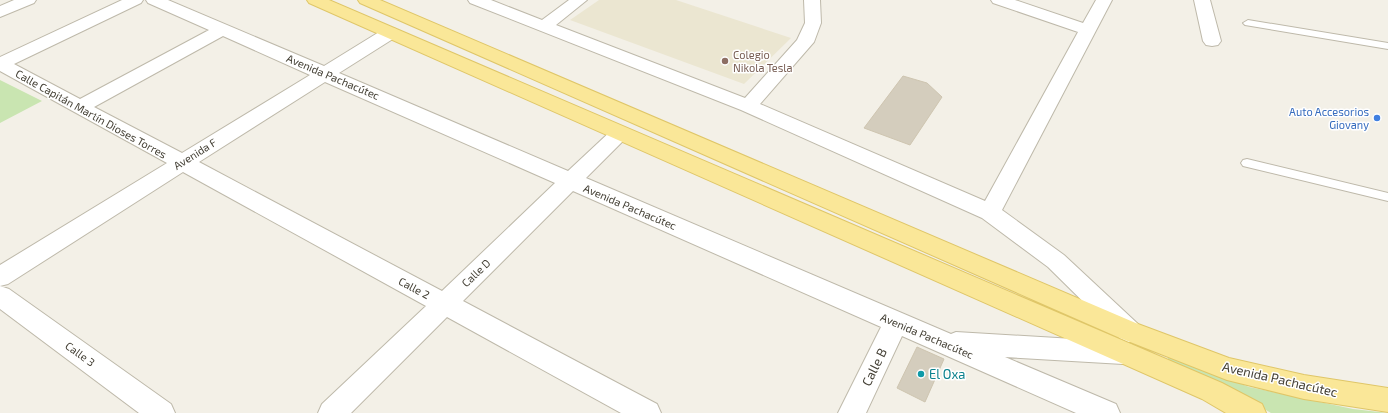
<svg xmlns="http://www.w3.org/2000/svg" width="1388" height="413" font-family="'Exo 2',sans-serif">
	<rect width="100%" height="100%" fill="#f3f0e7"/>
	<path fill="#ebe6d1" d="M599 0H676L791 38 744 84 570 20Z"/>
	<path fill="#c9e5b1" d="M0 80 42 101 0 123Z
		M1169 356 1249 387 1353 409 1388 413H1271L1247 399 1166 363Z"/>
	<path fill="#d4cdbd" stroke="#cec5b0" d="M903 76 927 83 942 97 910 145 864 128Z
		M917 347 944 359 925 402 897 388Z"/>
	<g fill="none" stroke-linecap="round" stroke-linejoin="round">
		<g stroke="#beb9aa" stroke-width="2">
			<path id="service" d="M1248 20 1388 43V49L1245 25 1243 23Z
				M1247 159 1388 193V201L1243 166 1241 163 1243 160Z"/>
		</g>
		<g stroke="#beb9aa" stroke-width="2">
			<path id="minor" d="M14 0H36L34 3 0 17V6Z
				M122 0H143L141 3 14 64 80 99 209 30 148 3 146 0H168L324 66 384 29 390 28 396 29 399 33 396 37 339 73 568 171 613 129 620 127 627 129 630 133 627 137 586 178 951 334 956 332 1123 342 1132 345 1136 353 1132 361 1123 364 1005 357 1116 404 1120 413H1076L902 336 866 413H838L881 327 573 191 463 301 657 404 661 413H621L447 317 351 413H318L322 404 426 306 183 172 8 284 0 286V265L167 163 0 71V57ZM223 36 310 75 182 153 94 107ZM325 82 555 183 442 291 199 162Z
				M468 0H491L542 20 569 0H587L556 25 745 98 797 40 805 23 804 0H820L821 23 814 42 760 104 985 201 1078 32 993 3 991 0H1015L1083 23 1096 0H1112L1002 210 1064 255 1138 324 1142 331 1138 338 1129 342 1120 338 1048 267 982 218 741 110 470 3Z
				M1194 0H1210L1221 41 1218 45 1212 46 1206 45 1203 41Z
				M0 286 9 289 171 404 175 413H139L0 309Z"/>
		</g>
		<g stroke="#dfc668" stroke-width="2">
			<path id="primary" d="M307 0H329L1222 383 1262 404 1266 413H1226L1202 399 309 3Z
				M358 0H380L1138 324 1229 358 1304 375 1388 388V412L1304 399 1227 380 1120 338 360 3Z"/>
		</g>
		<use href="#service" fill="#fff" fill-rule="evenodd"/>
		<use href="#minor" fill="#fff" fill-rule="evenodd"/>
		<use href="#primary" fill="#fae798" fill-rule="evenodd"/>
	</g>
	<circle fill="#8d6e63" stroke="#fff" stroke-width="1.5" cx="725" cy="61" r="4"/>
	<circle fill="#3f7fe0" stroke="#fff" stroke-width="1.5" cx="1377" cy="118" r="4"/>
	<circle fill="#0f9aa8" stroke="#fff" stroke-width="1.5" cx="921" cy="374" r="4"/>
	<g text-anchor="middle" stroke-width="3" stroke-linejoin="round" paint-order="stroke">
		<g font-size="11" fill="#785e54" stroke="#fff" text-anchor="start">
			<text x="733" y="59">Colegio<tspan x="733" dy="13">Nikola Tesla</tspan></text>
		</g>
		<g font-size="11" fill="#454136" stroke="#fff">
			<text transform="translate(333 77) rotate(23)" y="4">Avenida Pachacútec</text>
			<text transform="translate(91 114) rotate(29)" y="4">Calle Capitán Martín Dioses Torres</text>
			<text transform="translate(195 154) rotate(-32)" y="4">Avenida F</text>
			<text transform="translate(630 207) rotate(23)" y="4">Avenida Pachacútec</text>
			<text transform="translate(476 273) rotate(-44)" y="4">Calle D</text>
			<text transform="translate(414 288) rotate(28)" y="4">Calle 2</text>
			<text transform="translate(927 336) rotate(23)" y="4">Avenida Pachacútec</text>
			<text transform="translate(80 354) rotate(36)" y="4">Calle 3</text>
		</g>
		<g font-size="11" fill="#366cbe" stroke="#fff" text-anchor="end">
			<text x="1369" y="116">Auto Accesorios<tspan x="1369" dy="13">Giovany</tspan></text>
		</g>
		<g font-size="13" fill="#454136" stroke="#fff">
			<text transform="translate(874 367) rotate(-64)" y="5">Calle B</text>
			<text transform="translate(1280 379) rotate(13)" y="5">Avenida Pachacútec</text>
		</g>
		<g font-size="13" fill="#0d838f" stroke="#fff" text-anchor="start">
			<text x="929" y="379">El Oxa</text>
		</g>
	</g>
</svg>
